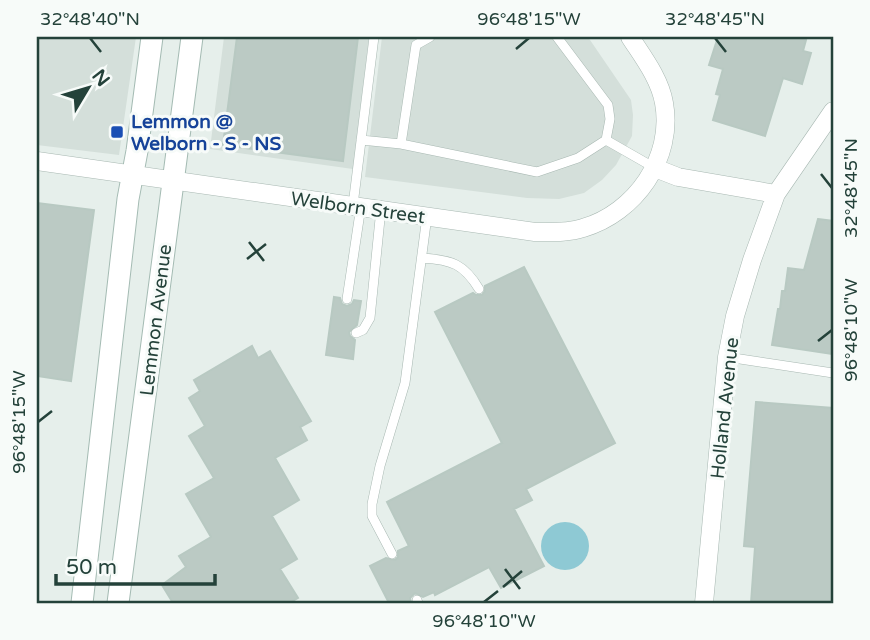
<svg xmlns="http://www.w3.org/2000/svg" width="870" height="640" font-family="'Varela Round',sans-serif">
	<rect width="100%" height="100%" fill="#e6efeb"/>
	<path fill="#d4dfda" d="M37 37H136L119 155 37 145Z
		M224 37H369L353 169 210 149Z
		M382 37H588L631 100 633 115 632 136 616 165 602 180 584 193 559 199 527 198 365 177Z"/>
	<path fill="#8ec9d4" d="M541 546a24 24 0 1 1 48 0a24 24 0 1 1-48 0Z"/>
	<path fill="#bbcac4" stroke="#b8c9c2" stroke-width="2" d="M237 37H358L343 161 223 145Z
		M718 37H796L806 40 803 51 811 53 802 84 783 78 765 136 713 120 720 95 716 94 723 69 709 65Z
		M37 203 94 210 71 381 37 376Z
		M818 219 833 221V354L772 345 778 309H780L782 291H785L788 268 804 270Z
		M524 267 615 443 526 489 532 500 514 509 544 566 501 588 489 567 435 595 434 592 423 597 415 593 410 598 411 603H389L370 566 386 558 395 560 398 557V551L409 546 387 502 502 443 435 312 473 293 476 295H482L485 291V286Z
		M334 297 340 298 342 304 347 306 352 304 354 300 361 301 357 325 349 332 350 336 355 340 353 359 326 355Z
		M252 346 258 358 270 351 311 421 300 427 307 440 275 458 299 500 272 516 297 559 280 569 298 598 289 603H173L162 585 186 567 179 556 211 537 186 494 214 478 189 436 205 426 189 398 200 391 194 380Z
		M756 402 833 408V603H751L755 547 744 546Z"/>
	<g fill="none" stroke-linecap="round" stroke-linejoin="round">
		<g stroke="#a8b8b2" stroke-width="10">
			<path id="lane" d="M430 37 416 45 401 144 537 172 578 158 606 140
				M557 37 608 105 610 119 606 140 655 168
				M361 140 401 144
				M353 205 374 37
				M423 258C452 260 464 264 479 289
				M347 299 361 206
				M356 333 363 330 370 318 381 209
				M727 357 833 373
				M392 554 372 516V504L380 466 405 383 427 216
				M417 600 418 603"/>
		</g>
		<g stroke="#a8b8b2" stroke-width="19">
			<path id="street" d="M37 161 535 232C551 232 568 233 583 228 635 213 674 158 664 103 660 79 643 57 630 37
				M655 168 678 177 776 194
				M704 603 727 357 735 316 752 260 776 194 833 111"/>
		</g>
		<g stroke="#a4bbb3" stroke-width="23">
			<path id="secondary" d="M82 603 128 199 137 151 152 37
				M118 603 192 37"/>
		</g>
		<use href="#lane" stroke="#fff" stroke-width="9"/>
		<use href="#street" stroke="#fff" stroke-width="18"/>
		<use href="#secondary" stroke="#fff" stroke-width="21"/>
	</g>
	<path fill="none" stroke="#24423a" stroke-width="2.5" d="M90 38 101 52M715 38 726 52M516 49 529 38M821 174 832 188M249 242 264 261M247 259 266 244M818 341 832 330M38 422 52 411M505 569 520 589M503 587 522 571M484 602 498 591"/>
	<rect fill="#1a4fb4" stroke="#f7fbf9" stroke-width="2.5" x="110" y="125" width="14" height="14" rx="3.5"/>
	<g text-anchor="middle" stroke-width="6" stroke-linejoin="round" paint-order="stroke">
		<g font-size="19" font-weight="bold" fill="#164399" stroke="#f7fbf9" text-anchor="start">
			<text x="131" y="128">Lemmon @<tspan x="131" dy="22">Welborn - S - NS</tspan></text>
		</g>
		<g font-size="19" fill="#24423a" stroke="#f7fbf9">
			<text transform="translate(358 207) rotate(8)" y="7">Welborn Street</text>
			<text transform="translate(155 320) rotate(-83)" y="7">Lemmon Avenue</text>
			<text transform="translate(724 408) rotate(-84)" y="7">Holland Avenue</text>
		</g>
	</g>
	<rect width="870" height="640" fill="none" stroke="#f7fbf9" stroke-width="77"/>
	<g transform="translate(88 88) rotate(52)" stroke="#f7fbf9" stroke-width="5" paint-order="stroke">
	<path d="M0-5L12 26L0 18L-12 26Z" fill="#24423a"/>
	<text y="-10" font-size="19" font-weight="bold" text-anchor="middle" fill="#24423a">N</text>
	</g>
	<path d="M56 574v10h159v-10" fill="none" stroke="#24423a" stroke-width="3.5"/>
	<text x="66" y="574" font-size="21" fill="#24423a" stroke="#f7fbf9" stroke-width="5" paint-order="stroke">50 m</text>
	<rect x="38" y="38" width="794" height="564" fill="none" stroke="#24423a" stroke-width="2.5"/>
	<g font-size="18" text-anchor="middle" fill="#24423a">
		<text x="90" y="25">32°48'40"N</text>
		<text x="529" y="25">96°48'15"W</text>
		<text x="715" y="25">32°48'45"N</text>
		<text transform="translate(851 188) rotate(-90)" y="6">32°48'45"N</text>
		<text transform="translate(851 330) rotate(-90)" y="6">96°48'10"W</text>
		<text transform="translate(19 422) rotate(-90)" y="6">96°48'15"W</text>
		<text x="484" y="627">96°48'10"W</text>
	</g>
</svg>
